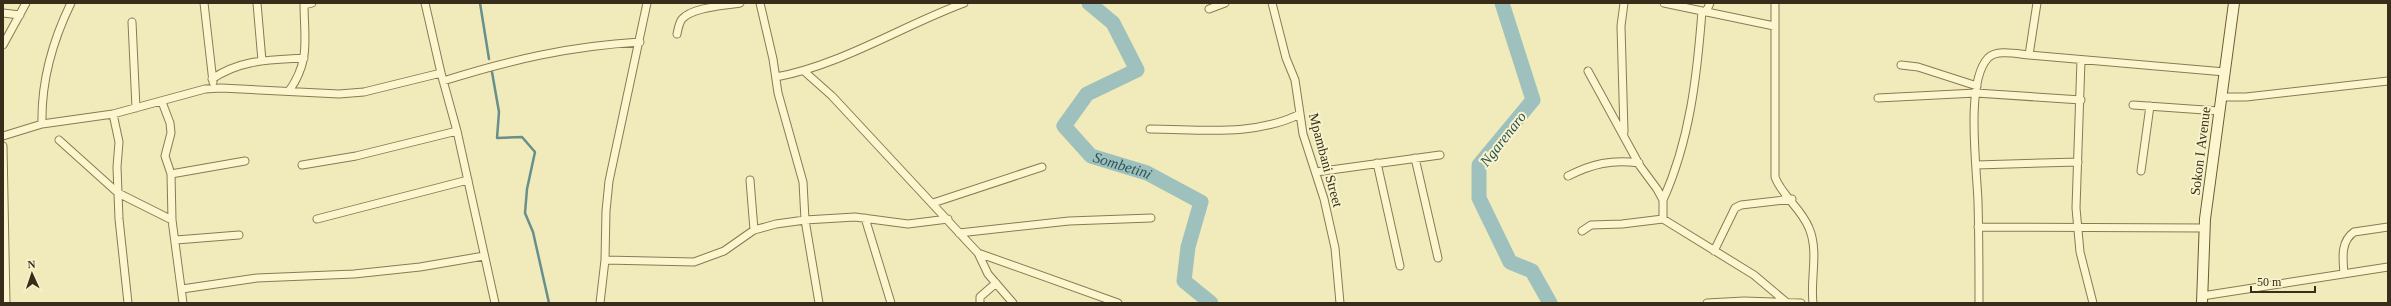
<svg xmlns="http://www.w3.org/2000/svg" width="2391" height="306" font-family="'Times New Roman',serif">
	<rect width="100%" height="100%" fill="#f1ebbb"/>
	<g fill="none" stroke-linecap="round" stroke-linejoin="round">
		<path stroke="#678f8c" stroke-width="2.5" d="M480 3 489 59
			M492 72 499 112 497 138 522 137 535 152 527 189 525 213 533 232 549 303"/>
		<g stroke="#9fc1bd" stroke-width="15">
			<path id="s1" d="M1089 3 1113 23 1137 70 1087 94 1064 126 1091 156 1147 173 1201 202 1188 247 1184 281 1211 303"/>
			<path d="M1502 3 1533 100 1479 165V198L1510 262 1532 271 1550 303"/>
		</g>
		<g stroke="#897a54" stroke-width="9">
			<path id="street" d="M204 3 213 82
				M257 3 262 61
				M425 3 441 73 457 131 495 303
				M760 3 773 59 778 93 803 182 805 220 819 303
				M1272 3 1286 58 1295 80 1303 134 1324 199 1335 248 1340 303
				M1664 3 1774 26
				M1775 3V177C1782 196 1801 208 1809 228 1819 251 1810 279 1813 303
				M304 5 312 3
				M1209 9 1225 3
				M1706 12 1710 3
				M3 13 20 15
				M132 22 136 108
				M677 34C678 29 679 23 682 19 693 7 724 6 740 3
				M3 45 26 3
				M2029 55 2037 3
				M2081 60 2076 208 2080 252 2093 303
				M1901 65 1918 67 1977 86
				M1588 71 1640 166 1657 189 1663 200V219
				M805 72 832 96 978 253 1118 303
				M776 77C841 65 902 26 964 3
				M212 79C241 59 271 60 304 58
				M443 81C510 60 570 46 640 42
				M289 91C311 60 304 38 304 3
				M2221 97H2246L2388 81
				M1878 98 1976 93 2081 100
				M162 102 170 123 171 133 165 156 171 174 172 220 183 303
				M2133 105 2219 111
				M113 114 119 142 117 167 119 219 128 303
				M42 124C41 82 53 40 71 3
				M1150 129C1200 129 1254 137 1300 114
				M1624 132 1621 26 1624 3
				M3 136 42 124 113 114 205 89 221 88 339 94 364 92 441 73
				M59 140 118 193 172 220
				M3 146 6 303
				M1415 158 1438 258
				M1377 163 1400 266
				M302 165 356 156 457 131
				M1976 165 2078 162
				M2141 171 2150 106
				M1316 172 1440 155
				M171 174 245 161
				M1568 176C1592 164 1612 159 1639 163
				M750 180 754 230
				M1663 200C1690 140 1697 76 1702 11
				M933 203 1042 167
				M865 218 891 303
				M317 219 468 180
				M1978 227 2205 228
				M1582 231 1591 225 1622 224 1663 219 1754 275 1786 302
				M959 233 1069 221 1151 218
				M176 240 239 235
				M1714 251 1735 208 1741 205 1792 199
				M978 253 988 274 1013 303
				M605 260 694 262 724 251 754 230 776 224 805 220 855 217 908 224 948 219
				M2344 274C2343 259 2340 242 2354 232L2388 227
				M182 289 257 278 354 274 420 267 484 256
				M2202 296 2388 267
				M600 303 605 260 606 211 609 181 647 3
				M980 303V297L996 283
				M1707 303 1744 301 1801 303
				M1979 303C1979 269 1979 236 1978 202 1977 169 1965 82 1988 58 1996 49 2018 54 2029 55L2225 72"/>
		</g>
		<g stroke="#6a5a37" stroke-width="12">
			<path id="secondary" d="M2202 303 2205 219 2234 3"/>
		</g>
		<use href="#street" stroke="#fbf6ce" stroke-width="7"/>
		<use href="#secondary" stroke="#fbf6ce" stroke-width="10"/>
	</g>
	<g text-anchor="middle" stroke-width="4" stroke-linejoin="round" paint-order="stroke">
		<g font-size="14" fill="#372d1a" stroke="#f8f3cb">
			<text transform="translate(2200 151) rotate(-83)" y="5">Sokon I Avenue</text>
			<text transform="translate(1326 160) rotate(75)" y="5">Mpambani Street</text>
		</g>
		<g font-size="15" font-style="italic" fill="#285258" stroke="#f8f3cb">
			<text transform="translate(1503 139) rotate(-52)" y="5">Ngarenaro</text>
			<text dy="5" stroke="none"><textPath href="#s1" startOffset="252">Sombetini</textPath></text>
		</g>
	</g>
	<rect width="2391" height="306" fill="none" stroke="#372d1a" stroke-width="8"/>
	<g transform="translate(32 274) rotate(357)" stroke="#f8f3cb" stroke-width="3" paint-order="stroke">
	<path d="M0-3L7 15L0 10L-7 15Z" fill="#372d1a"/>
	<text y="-6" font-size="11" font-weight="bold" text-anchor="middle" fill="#372d1a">N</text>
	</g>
	<path d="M2251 286v6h64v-6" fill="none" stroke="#372d1a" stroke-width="2"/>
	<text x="2257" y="286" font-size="12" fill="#372d1a" stroke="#f8f3cb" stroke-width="3" paint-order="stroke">50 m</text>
</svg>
